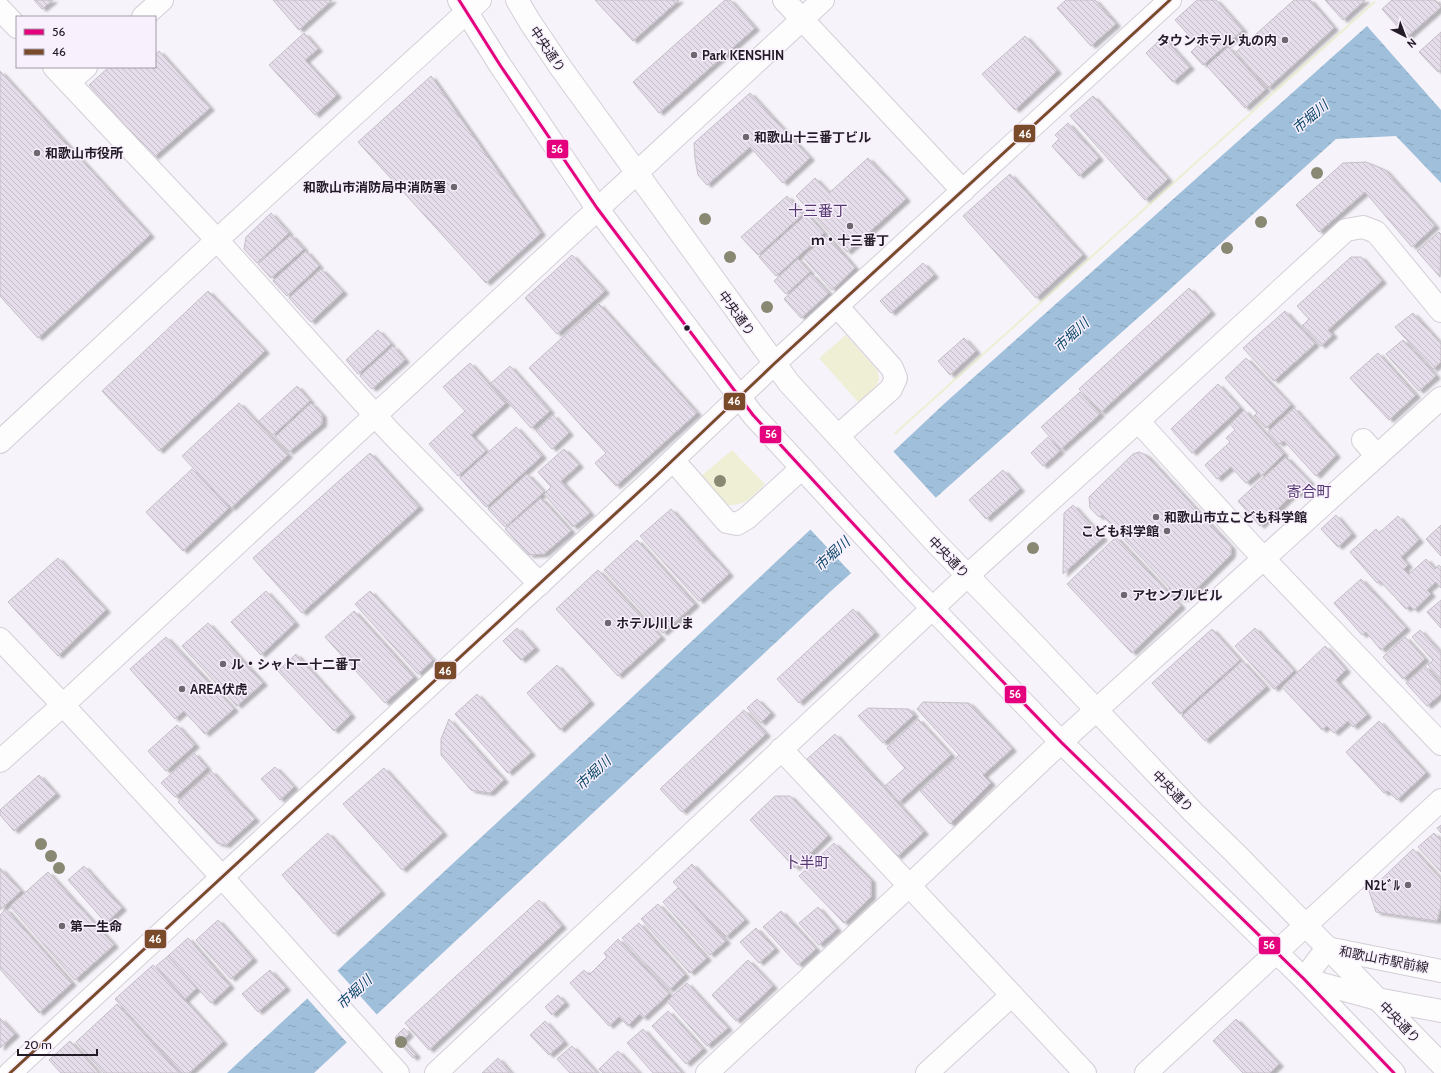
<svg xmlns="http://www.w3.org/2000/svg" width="1441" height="1073" font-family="Cabin,'Noto Sans JP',sans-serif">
  <defs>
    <pattern id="water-ripples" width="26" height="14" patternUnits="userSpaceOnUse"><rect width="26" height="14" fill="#9fbfda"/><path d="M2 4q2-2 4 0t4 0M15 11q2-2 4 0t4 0" fill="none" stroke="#89a4bb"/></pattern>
    <pattern id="building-back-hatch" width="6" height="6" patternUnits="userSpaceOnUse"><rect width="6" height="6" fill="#e5ddea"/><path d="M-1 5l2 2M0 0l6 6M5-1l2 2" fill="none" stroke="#c4bdc9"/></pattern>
    <filter id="shadow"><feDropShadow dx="4.5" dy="2.5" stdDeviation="1" flood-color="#0004"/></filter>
  </defs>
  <rect width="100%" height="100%" fill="#f7f3fa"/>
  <g fill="#eeefd5">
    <path d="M1374 1 1376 2 896 434 894 433Z"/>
    <path d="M846 335 878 371 879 380 875 388 858 402 819 358Z"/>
    <path d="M732 450 765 484C751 497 746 506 726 505L700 477Z"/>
  </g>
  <path fill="url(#water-ripples)" d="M1367 26 1441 110V183L1396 136 1336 139 1167 292 831 591 314 1073H227L626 703 945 403Z"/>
  <g fill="#f7f3fa">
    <path d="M892 450 937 499 852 574 809 528Z"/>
    <path d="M336 969 378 1016 348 1044 306 997Z"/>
  </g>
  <g fill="url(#building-back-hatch)" stroke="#c4bfc8" filter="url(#shadow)">
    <path d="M34 0H53L42 9Z"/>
    <path d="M273 0H332L299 30Z"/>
    <path d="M595 0H679L633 41Z"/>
    <path d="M725 0H730L755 28 659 113 633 82Z"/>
    <path d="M1066 0H1095L1116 24 1091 46 1057 8Z"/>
    <path d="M1197 0H1216L1243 30 1203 65 1191 52 1198 45 1175 20Z"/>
    <path d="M1294 0H1310L1334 28 1268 88 1236 52Z"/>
    <path d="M1325 0H1365L1343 20Z"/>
    <path d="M1392 0H1435L1441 7 1407 37 1382 9Z"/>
    <path d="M1441 32V70L1438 72 1419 52Z"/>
    <path d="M304 33 318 49 305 60 337 95 315 115 269 65Z"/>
    <path d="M1025 36 1057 71 1015 110 982 74Z"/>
    <path d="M1163 37 1190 67 1173 82 1146 53Z"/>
    <path d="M1228 47 1266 89 1245 108 1207 66Z"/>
    <path d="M159 51 210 108 154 157 89 85 109 67H155V55Z"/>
    <path d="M0 71 150 235 38 338 0 296Z"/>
    <path d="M431 76 541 233 486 283 358 142Z"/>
    <path d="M750 93 810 158 783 183 750 147 707 185 698 175 695 159 694 143Z"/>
    <path d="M1093 96 1168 179 1145 200 1070 116Z"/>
    <path d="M1068 123 1099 158 1079 176 1052 146 1059 139 1055 135Z"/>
    <path d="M868 158 906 199 847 252 796 196 815 178 829 193Z"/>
    <path d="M1366 162 1385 170 1435 226 1412 247 1365 192 1319 232 1296 205 1343 163Z"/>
    <path d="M1010 174 1083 255 1036 298 963 216Z"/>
    <path d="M787 196 803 214 758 255 741 237Z"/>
    <path d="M271 213 289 233 257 263 244 249 246 237Z"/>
    <path d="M807 214 824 233 776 276 759 257Z"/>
    <path d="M1439 232 1441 234 1440 277 1417 251Z"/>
    <path d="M291 235 304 249 271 278 258 264Z"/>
    <path d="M827 236 855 268 832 290 803 257Z"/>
    <path d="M306 251 319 266 287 296 273 281Z"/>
    <path d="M572 255 605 291 557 334 525 298Z"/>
    <path d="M1351 257H1361L1382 281 1328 330 1333 335 1321 346 1302 326 1309 319 1297 306Z"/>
    <path d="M798 259 810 272 786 294 774 281Z"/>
    <path d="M923 263 934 275 891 313 880 301Z"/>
    <path d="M321 269 343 292 311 322 289 298Z"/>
    <path d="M811 274 829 293 801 318 784 299Z"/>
    <path d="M1189 288 1211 312 1101 412 1079 389Z"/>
    <path d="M208 291 265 351 159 451 102 391Z"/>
    <path d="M599 304 697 413 616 486 595 463 606 453 529 368Z"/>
    <path d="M1285 311 1315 344 1274 381 1243 348Z"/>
    <path d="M1413 313 1441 344V362L1433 369 1395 327Z"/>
    <path d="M378 330 391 344 358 374 346 360Z"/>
    <path d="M964 338 976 351 950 375 938 361Z"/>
    <path d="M1403 340 1436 376 1419 391 1386 354Z"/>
    <path d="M393 346 405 360 372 389 360 376Z"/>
    <path d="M1378 353 1416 395 1389 420 1350 378Z"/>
    <path d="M1246 358 1291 405 1266 428 1254 416 1257 413 1225 378Z"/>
    <path d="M470 363 506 403 471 435 486 451 458 476 429 444 465 411 443 387Z"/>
    <path d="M510 366 550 411 531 428 491 383Z"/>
    <path d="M1218 384 1240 408 1192 453 1171 429Z"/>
    <path d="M297 386 310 401 273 435 259 421Z"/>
    <path d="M1080 392 1100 414 1061 449 1041 427Z"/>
    <path d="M239 403 288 455 231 508 182 456Z"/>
    <path d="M311 403 322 415V424L289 452 275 437Z"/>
    <path d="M1294 408 1336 455 1316 476 1284 441 1279 444 1268 432Z"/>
    <path d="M1244 410 1284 454 1261 476 1259 472 1246 483 1231 467 1217 479 1205 465 1230 442 1226 438 1235 430 1230 424Z"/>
    <path d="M553 415 569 433 552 449 536 431Z"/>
    <path d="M516 427 542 456 486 507 460 478Z"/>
    <path d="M1048 437 1060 451 1043 466 1031 453Z"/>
    <path d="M564 449 579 465 561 481 590 513 573 527 544 494 551 487 538 472Z"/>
    <path d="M1139 452 1146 455 1231 547V554L1229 557 1187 598 1181 599 1175 596 1171 592 1169 587 1102 515 1099 517 1090 508 1089 497 1133 454Z"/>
    <path d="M370 453 419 507 302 613 253 558Z"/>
    <path d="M1286 457 1310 482 1296 495 1294 493 1260 526 1238 501Z"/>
    <path d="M192 469 229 508 183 551 146 512Z"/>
    <path d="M1003 470 1020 489 986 519 969 500Z"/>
    <path d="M527 474 544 492 505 527 488 509Z"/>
    <path d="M541 498 571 531 544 554 529 555 505 529Z"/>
    <path d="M1073 505 1103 538 1063 574 1064 513Z"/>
    <path d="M671 509 729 574 699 601 640 536Z"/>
    <path d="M1336 515 1352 534 1338 547 1321 529Z"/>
    <path d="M1398 516 1419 540 1401 557 1408 565 1404 569 1409 574 1426 559 1435 569 1439 565 1441 567V588L1436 582 1427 590 1431 594 1414 610 1410 606 1406 609 1380 581 1377 583 1350 552 1376 529 1379 533Z"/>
    <path d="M1441 525V556L1426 539Z"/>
    <path d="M1116 537 1181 606 1132 653 1067 584Z"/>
    <path d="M637 540 695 604 663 633 604 570Z"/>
    <path d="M58 558 106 610 58 656 8 602Z"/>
    <path d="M598 570 661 637 618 676 556 609Z"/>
    <path d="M1361 579 1406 628 1381 650 1366 632 1362 635 1334 603Z"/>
    <path d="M266 591 295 623 261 655 231 622Z"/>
    <path d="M370 591 433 660 418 674 355 604Z"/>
    <path d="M1441 600V628L1427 612Z"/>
    <path d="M853 609 875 633 799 703 777 679Z"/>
    <path d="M354 611 414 677 385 703 325 637Z"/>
    <path d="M208 623 263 683 237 706 182 646Z"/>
    <path d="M517 628 535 648 521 660 503 641Z"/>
    <path d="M1255 628 1294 671 1274 689 1235 646Z"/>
    <path d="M1212 629 1240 660 1180 714 1152 683Z"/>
    <path d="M1420 630 1441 653V679L1428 665 1433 660 1412 637Z"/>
    <path d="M166 637 234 709 205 734 184 711 175 719 130 669Z"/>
    <path d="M1405 637 1425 659 1403 679 1383 657Z"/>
    <path d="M1325 646 1346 670 1336 680 1367 715 1353 727 1348 721 1334 733 1327 726 1322 730 1282 687Z"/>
    <path d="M296 654 351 715 334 731 278 671Z"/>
    <path d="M1242 661 1266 687 1205 741 1182 716Z"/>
    <path d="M557 665 590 702 560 730 527 693Z"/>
    <path d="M1425 666 1441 684V694L1427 706 1406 683Z"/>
    <path d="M477 694 531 753 508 773 455 714Z"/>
    <path d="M757 699 771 713 761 723 747 708Z"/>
    <path d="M923 702 969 703 1012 749 983 775 991 783 950 824 920 791 959 755 917 709Z"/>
    <path d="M868 708 909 709 914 715 883 743 858 716Z"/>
    <path d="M744 710 766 734 682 812 660 789Z"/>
    <path d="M449 719 504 780 490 793 471 790 441 755V739Z"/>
    <path d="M918 719 951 755 899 802 885 786 905 768 887 748Z"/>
    <path d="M1379 721 1426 773 1397 800 1388 791 1384 793 1346 752Z"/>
    <path d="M177 725 195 745 166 771 148 751Z"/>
    <path d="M835 734 924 832 897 857 807 759Z"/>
    <path d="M194 753 207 768 175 797 161 783Z"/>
    <path d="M275 767 294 787 280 800 261 779Z"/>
    <path d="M384 768 443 833 402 870 343 804Z"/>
    <path d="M211 771 255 819 226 845 217 843 178 802Z"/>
    <path d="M39 775 56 794 14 831 0 815V810Z"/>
    <path d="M775 796H790L828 836 795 868 750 820Z"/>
    <path d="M1441 825V833L1437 828Z"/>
    <path d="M328 833 381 892 334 934 282 875Z"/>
    <path d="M1434 833 1441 841V872L1418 847Z"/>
    <path d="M834 843 871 880V897L844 923 799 876Z"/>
    <path d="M1413 849 1441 879V905L1437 921 1376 912 1369 891Z"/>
    <path d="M692 864 745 920 726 937 673 882Z"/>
    <path d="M84 866 122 908 106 923 68 880Z"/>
    <path d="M0 868 21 891 0 910Z"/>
    <path d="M48 872 114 945 75 980 10 906Z"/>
    <path d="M678 888 726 941 710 955 663 902Z"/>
    <path d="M539 900 562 926 429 1050 405 1023Z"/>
    <path d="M658 904 707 958 690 973 641 919Z"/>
    <path d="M818 907 837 929 819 945 799 923Z"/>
    <path d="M6 909 72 983 39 1013 0 969V915Z"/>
    <path d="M781 911 816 949 798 965 763 927Z"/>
    <path d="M218 920 253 959 231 979 196 940Z"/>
    <path d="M639 923 685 975 669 990 622 938Z"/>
    <path d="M756 928 775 949 759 963 740 942Z"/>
    <path d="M188 938 230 986 211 1003 168 956Z"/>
    <path d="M618 939 669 994 643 1018 640 1014 628 1026 619 1017 609 1026 570 983 584 970 589 975 607 957 604 953Z"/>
    <path d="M168 956 197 988 185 999 156 966Z"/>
    <path d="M748 960 773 986 736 1021 712 995Z"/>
    <path d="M153 965 223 1042 189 1073H182L115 999Z"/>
    <path d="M270 970 286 988 258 1012 242 994Z"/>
    <path d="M687 983 728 1028 707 1046 667 1001Z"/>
    <path d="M558 995 565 1003 552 1015 545 1007Z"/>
    <path d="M117 1004 179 1073H104L76 1042Z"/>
    <path d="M668 1011 703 1049 686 1064 652 1026Z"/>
    <path d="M0 1018 15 1034 0 1048Z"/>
    <path d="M1236 1019 1279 1064 1270 1073H1243L1213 1041Z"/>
    <path d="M545 1021 564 1042 549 1055 530 1035Z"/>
    <path d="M404 1028 409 1034 403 1040 398 1034Z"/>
    <path d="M643 1029 682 1073H653L627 1043Z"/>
    <path d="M397 1035 416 1055 413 1058 395 1038Z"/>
    <path d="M70 1041 99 1073H61L49 1060Z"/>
    <path d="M572 1046 597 1073H570L557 1059Z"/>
    <path d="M618 1051 639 1073H603L599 1069Z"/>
    <path d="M498 1058 511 1073H482Z"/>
  </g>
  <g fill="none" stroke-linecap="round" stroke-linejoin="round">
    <defs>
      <g id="minor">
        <path d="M784 0 963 191"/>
        <path d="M0 9 17 27"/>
        <path d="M143 17 162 0"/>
        <path d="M54 67 217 240 392 434 540 584"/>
        <path d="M69 82 86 67"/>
        <path d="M837 306 892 368 896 378 891 389 838 436"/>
        <path d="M1138 421 1263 558 1441 744"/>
        <path d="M1363 440 1377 456"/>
        <path d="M0 442 217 240 480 0"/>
        <path d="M673 460 727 522 737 524 747 518 802 468"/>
        <path d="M0 639 63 705 222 877 398 1073"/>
        <path d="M781 749 1085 1073"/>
        <path d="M0 761 63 705 823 0"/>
        <path d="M1441 971 1327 948 1304 979 1377 999 1441 1011"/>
        <path d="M10 1073 655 477 775 363 1170 0"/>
        <path d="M436 1073 967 576 1138 421 1346 230 1363 227 1376 232 1441 311"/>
        <path d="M707 1073 910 885 1061 742 1441 398"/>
        <path d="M927 1073 1012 995"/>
        <path d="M1146 1073 1441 800"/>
      </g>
      <g id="highway">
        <path d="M459 0 500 65 597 208 753 415 905 580 1061 742 1304 979 1394 1073"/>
        <path d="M517 0 530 22 561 68 789 383 934 541 1030 640 1194 813 1236 854 1441 1064"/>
      </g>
    </defs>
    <use href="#minor" stroke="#d4ced7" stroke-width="24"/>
    <use href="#highway" stroke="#d4ced7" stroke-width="24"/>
    <use href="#minor" stroke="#fefdfe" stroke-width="22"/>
    <use href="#highway" stroke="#fefdfe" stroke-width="22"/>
    <defs>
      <path id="bus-1" d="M459 0 500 65 597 208 753 415 905 580 1061 742 1304 979 1394 1073"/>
      <path id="bus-2" d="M10 1073 655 477 775 363 1170 0"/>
    </defs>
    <use href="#bus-1" stroke="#f8f0fd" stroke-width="6"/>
    <use href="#bus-2" stroke="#f8f0fd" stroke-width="6"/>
    <use href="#bus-1" stroke="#e5007d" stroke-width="3"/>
    <use href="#bus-2" stroke="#7a4b2a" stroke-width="3"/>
  </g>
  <g fill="#888873">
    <circle cx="1317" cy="173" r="6"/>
    <circle cx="705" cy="219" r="6"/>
    <circle cx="1261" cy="222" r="6"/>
    <circle cx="1227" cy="248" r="6"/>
    <circle cx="730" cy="257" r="6"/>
    <circle cx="767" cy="307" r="6"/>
    <circle cx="720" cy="481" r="6"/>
    <circle cx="1033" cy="548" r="6"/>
    <circle cx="41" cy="844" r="6"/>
    <circle cx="51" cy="856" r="6"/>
    <circle cx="59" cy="868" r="6"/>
    <circle cx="401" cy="1042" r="6"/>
  </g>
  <g fill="#6d6770" stroke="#f8f0fd" stroke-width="1.5">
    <circle cx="1285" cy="40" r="4"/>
    <circle cx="694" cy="55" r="4"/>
    <circle cx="746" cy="137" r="4"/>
    <circle cx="37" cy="153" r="4"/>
    <circle cx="454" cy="187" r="4"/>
    <circle cx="850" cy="226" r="4"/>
    <circle cx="1156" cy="517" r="4"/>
    <circle cx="1167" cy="531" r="4"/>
    <circle cx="1124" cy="595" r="4"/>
    <circle cx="608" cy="623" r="4"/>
    <circle cx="223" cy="664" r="4"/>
    <circle cx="182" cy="689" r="4"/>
    <circle cx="1408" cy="885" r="4"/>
    <circle cx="62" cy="926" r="4"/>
  </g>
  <circle fill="#231b26" stroke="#f8f0fd" stroke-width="1.5" cx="687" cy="328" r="3.5"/>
  <g text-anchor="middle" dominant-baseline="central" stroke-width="3" stroke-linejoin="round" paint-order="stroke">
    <g font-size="13" font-weight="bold" fill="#231b26" stroke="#f8f0fd" text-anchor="start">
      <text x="1277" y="40" text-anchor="end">タウンホテル 丸の内</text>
      <text x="702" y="55">Park KENSHIN</text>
      <text x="754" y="137">和歌山十三番丁ビル</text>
      <text x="45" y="153">和歌山市役所</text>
      <text x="446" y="187" text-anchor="end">和歌山市消防局中消防署</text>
      <text x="850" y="240" text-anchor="middle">ｍ・十三番丁</text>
      <text x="1164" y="517">和歌山市立こども科学館</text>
      <text x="1159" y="531" text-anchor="end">こども科学館</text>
      <text x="1132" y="595">アセンブルビル</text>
      <text x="616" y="623">ホテル川しま</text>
      <text x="231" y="664">ル・シャトー十二番丁</text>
      <text x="190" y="689">AREA伏虎</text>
      <text x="1400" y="885" text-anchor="end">N2ﾋﾞﾙ</text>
      <text x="70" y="926">第一生命</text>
    </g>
    <g font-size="13" fill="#231b26" stroke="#f8f0fd">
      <text transform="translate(548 49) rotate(56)">中央通り</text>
      <text transform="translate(737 313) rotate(54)">中央通り</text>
      <text transform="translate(949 557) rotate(46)">中央通り</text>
      <text transform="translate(1173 791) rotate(46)">中央通り</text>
      <text transform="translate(1384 959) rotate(11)">和歌山市駅前線</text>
      <text transform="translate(1400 1022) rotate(46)">中央通り</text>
    </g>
    <g font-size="14" font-style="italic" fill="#0a4669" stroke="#f8f0fd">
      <text transform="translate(1310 117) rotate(-40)">市堀川</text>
      <text transform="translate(1071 335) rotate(-43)">市堀川</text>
      <text transform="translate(832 554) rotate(-43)">市堀川</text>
      <text transform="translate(593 773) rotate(-43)">市堀川</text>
      <text transform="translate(354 992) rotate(-43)">市堀川</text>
    </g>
    <g font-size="15" fill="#563872" stroke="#f8f0fd">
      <text x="818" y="211">十三番丁</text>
      <text x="1309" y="492">寄合町</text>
      <text x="807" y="863">卜半町</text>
    </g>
  </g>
  <g stroke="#f8f0fd" stroke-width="1.5">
    <rect x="1013" y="124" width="23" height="19" rx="4" fill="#7a4b2a"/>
    <rect x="546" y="139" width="23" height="20" rx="4" fill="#e5007d"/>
    <rect x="723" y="392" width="23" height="19" rx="4" fill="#7a4b2a"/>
    <rect x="759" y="425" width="23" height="19" rx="4" fill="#e5007d"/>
    <rect x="434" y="661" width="23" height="19" rx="4" fill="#7a4b2a"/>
    <rect x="1004" y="685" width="23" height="19" rx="4" fill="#e5007d"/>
    <rect x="144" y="929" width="23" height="20" rx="4" fill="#7a4b2a"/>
    <rect x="1258" y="936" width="23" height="19" rx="4" fill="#e5007d"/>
  </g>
  <g font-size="11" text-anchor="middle" font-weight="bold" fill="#fff">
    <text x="1025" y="138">46</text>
    <text x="557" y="153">56</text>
    <text x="734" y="405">46</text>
    <text x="771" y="438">56</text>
    <text x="445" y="675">46</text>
    <text x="1015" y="698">56</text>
    <text x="155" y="943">46</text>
    <text x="1269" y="949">56</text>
  </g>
  <rect x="16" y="16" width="140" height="52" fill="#f8f0fd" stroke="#a39ba7"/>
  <rect x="24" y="29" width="20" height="6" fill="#e5007d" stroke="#a39ba7"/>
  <text x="52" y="36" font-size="12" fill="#231b26">56</text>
  <rect x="24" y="49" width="20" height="6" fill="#7a4b2a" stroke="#a39ba7"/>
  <text x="52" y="56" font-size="12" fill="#231b26">46</text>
  <g transform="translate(1405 36) rotate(138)" stroke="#f8f0fd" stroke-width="3" paint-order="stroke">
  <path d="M0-3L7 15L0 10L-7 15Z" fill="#231b26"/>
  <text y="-6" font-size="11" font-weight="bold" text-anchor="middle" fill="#231b26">N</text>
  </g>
  <path d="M18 1049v6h79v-6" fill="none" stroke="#231b26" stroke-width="2"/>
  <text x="24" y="1049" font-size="12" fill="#231b26" stroke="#f8f0fd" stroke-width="3" paint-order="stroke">20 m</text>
</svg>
